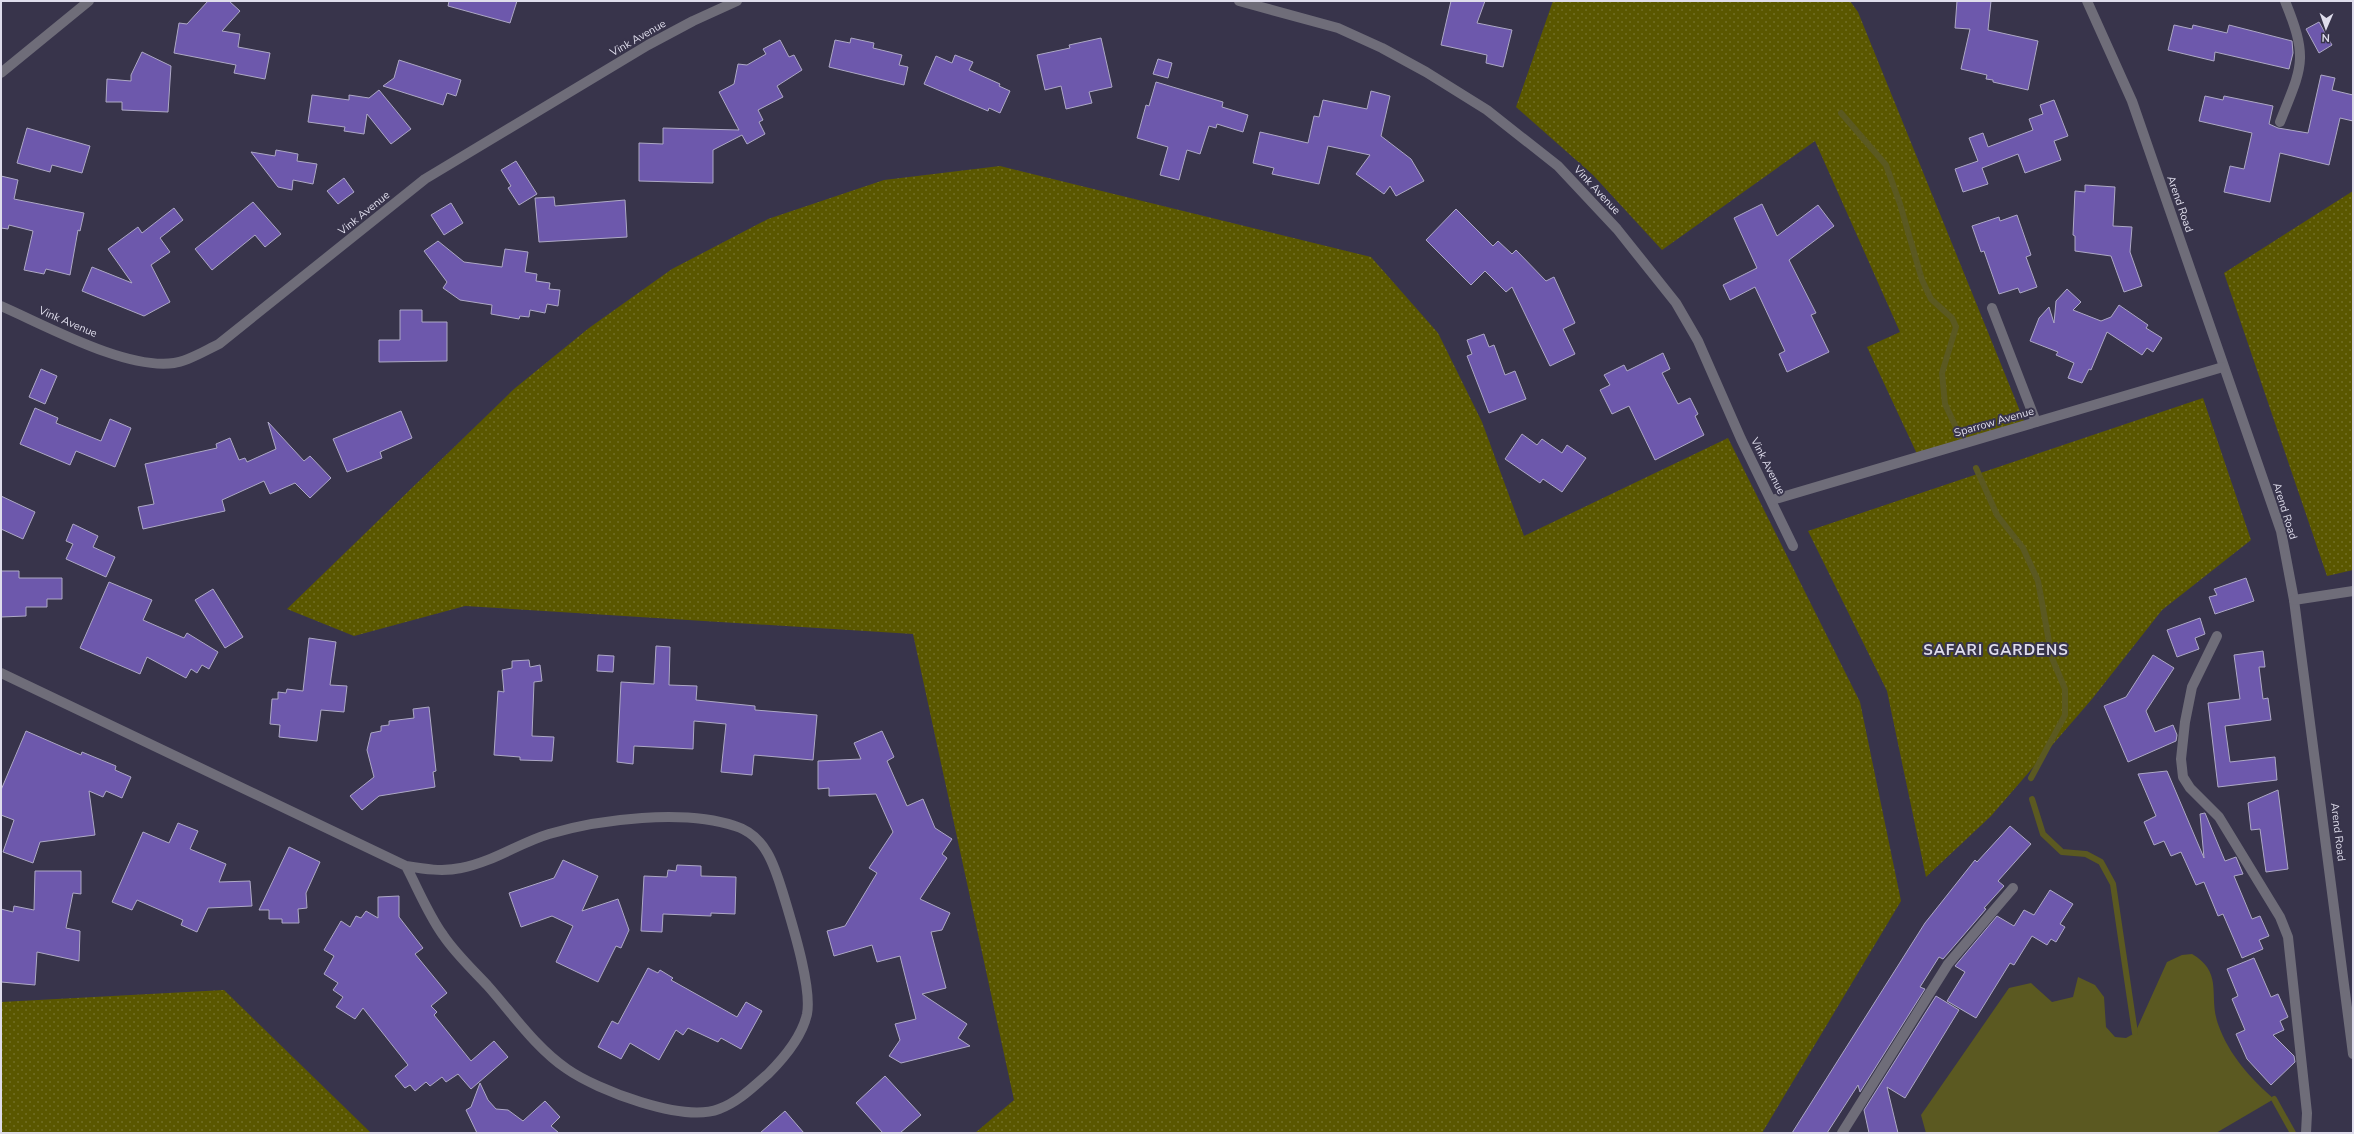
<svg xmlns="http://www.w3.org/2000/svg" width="2354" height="1134" font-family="'Nunito Sans',sans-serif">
  <defs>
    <pattern id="grass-dots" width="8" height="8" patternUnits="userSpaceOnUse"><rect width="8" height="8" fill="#5a5700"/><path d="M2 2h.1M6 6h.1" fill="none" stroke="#716f25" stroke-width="1.8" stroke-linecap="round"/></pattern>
  </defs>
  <rect width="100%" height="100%" fill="#38344b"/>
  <g fill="url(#grass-dots)">
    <path d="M1553 1H1850L1858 12 2024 421 1917 454 1867 347 1900 332 1815 141 1662 250 1593 175 1516 107Z"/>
    <path d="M1000 166 1371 257 1438 333 1482 422 1524 536 1728 438 1860 702 1901 901 1762 1133H975L1014 1100 913 634 465 606 354 636 287 609 514 389 589 328 672 269 768 219 884 180Z"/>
    <path d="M2353 191V570L2327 576 2224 273Z"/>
    <path d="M2203 398 2251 540 2162 610 2092 699 1991 816 1926 877 1887 691 1808 531Z"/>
    <path d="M224 990 371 1133H1V1002Z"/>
  </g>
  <path fill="#5b5921" d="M2192 954C2224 973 2208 995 2218 1024 2229 1055 2250 1078 2274 1099L2216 1133H1926L1921 1115 2009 988 2031 983 2052 1002 2073 997 2078 977 2095 985 2104 997 2106 1027 2115 1037 2126 1038 2135 1033 2167 962 2182 955Z"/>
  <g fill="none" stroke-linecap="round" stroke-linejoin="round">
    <g stroke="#5b5921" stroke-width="6">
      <path d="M1841 113 1886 165 1900 204 1922 280 1931 299 1952 318 1956 327 1942 373 1945 404 1961 438"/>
      <path d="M1976 468 1997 515 2023 548 2038 581 2052 658 2065 689V715L2031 778"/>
      <path d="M2032 799 2043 834 2062 852 2086 854 2101 862 2113 884 2135 1033"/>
      <path d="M2274 1099 2293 1133"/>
    </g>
  </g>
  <g fill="#6d58ac" stroke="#ada8c5">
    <path d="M208 1H229L240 11 222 31 240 34 238 47 270 53 265 79 234 73 236 65 174 53 179 23 187 24Z"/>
    <path d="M449 1H517L510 23 448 6Z"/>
    <path d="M1451 1H1485L1477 23 1512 30 1503 67 1486 63 1487 55 1441 45Z"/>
    <path d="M1957 1H1991L1988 30 2038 41 2028 90 1993 82V80L1986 79 1987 75 1961 69 1970 29 1955 28Z"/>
    <path d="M2319 22 2332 45 2319 53 2306 29Z"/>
    <path d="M2174 25 2192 29 2193 25 2227 33 2229 25 2292 41 2293 53 2289 69 2215 52 2214 61 2168 50Z"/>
    <path d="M851 38 874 43 873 48 902 55 899 65 908 67 904 85 829 67 835 40 850 43Z"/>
    <path d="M1101 38 1112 87 1089 92 1092 103 1066 109 1061 86 1045 90 1037 55 1070 48 1069 45Z"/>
    <path d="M780 40 789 57 794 55 802 70 777 86 783 97 758 110 763 120 759 122 765 134 747 144 742 135 713 150V183L639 181V143L663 144V128L739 130 719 92 734 84 738 64 747 65 766 54 763 49Z"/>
    <path d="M142 52 171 66 168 112 122 110V102H106L107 79 131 81V75Z"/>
    <path d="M955 55 973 62 969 70 1000 84 999 86 1010 91 1000 113 989 108 988 111 924 84 936 56 952 63Z"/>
    <path d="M1158 59 1172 63 1168 78 1153 74Z"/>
    <path d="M399 60 461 80 456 96 447 93 443 105 383 86 394 78Z"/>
    <path d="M2321 75 2335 78 2332 90 2353 95V121L2340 118 2329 165 2280 153 2270 202 2224 192 2230 166 2244 169 2252 133 2199 121 2205 96 2223 100 2224 96 2273 106 2269 124 2278 128 2308 133Z"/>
    <path d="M1156 82 1223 102 1222 107 1248 115 1243 132 1217 124 1216 128 1209 126 1200 154 1187 150 1179 180 1160 175 1168 147 1137 138 1146 105 1149 106Z"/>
    <path d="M379 90 411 129 391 144 367 114 364 134 344 131 345 127 308 122 312 95 349 100V95L369 98Z"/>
    <path d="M1371 91 1390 96 1381 136 1411 159 1424 181 1396 196 1390 186 1384 194 1356 174 1370 155 1328 146 1319 184 1272 174 1274 168 1253 163 1260 132 1308 143 1314 116 1319 117 1323 100 1367 109Z"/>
    <path d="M2054 100 2068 136 2054 141 2061 160 2025 173 2018 154 1982 168 1988 184 1963 192 1955 169 1978 161 1969 138 1983 133 1988 147 2033 130 2029 119 2043 114 2040 105Z"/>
    <path d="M27 128 90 146 82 173 52 165 50 172 17 163Z"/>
    <path d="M276 150 298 154 297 161 317 164 313 184 293 180 292 190 278 187 251 152 275 156Z"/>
    <path d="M516 161 537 194 519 205 508 188 511 186 501 170Z"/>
    <path d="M1 176 18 180 14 199 84 213 80 231 78 230 70 275 46 269 44 274 24 270 33 231 9 225 8 229 1 228Z"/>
    <path d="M344 178 354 192 338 204 327 191Z"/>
    <path d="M2085 185 2115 187 2113 226 2132 227 2130 252 2142 286 2124 292 2111 256 2075 251V236L2073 235 2075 191 2085 192Z"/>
    <path d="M554 197 555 206 625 200 627 237 539 242 535 198Z"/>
    <path d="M253 202 281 234 265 247 255 235 212 270 195 249Z"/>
    <path d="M451 203 463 223 444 235 431 215Z"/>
    <path d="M1762 204 1777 236 1818 205 1834 226 1789 260 1816 313 1811 315 1829 352 1787 372 1779 354 1785 351 1755 287 1730 300 1723 285 1757 268 1734 218Z"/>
    <path d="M174 208 183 220 160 238 170 252 151 265 170 302 144 316 82 291 92 267 132 283 108 249 138 227 142 233Z"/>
    <path d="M1456 209 1493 246 1498 241 1512 254 1516 250 1546 281 1554 277 1575 323 1563 329 1575 354 1550 366 1512 287 1506 292 1485 271 1471 285 1426 240Z"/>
    <path d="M2017 215 2031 255 2026 257 2037 287 2020 293 2018 288 1999 294 1984 251 1981 252 1972 226 1999 217 2000 221Z"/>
    <path d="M438 241 464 262 502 267 505 249 528 252 525 272 537 274 536 281 550 283 549 289 560 290 558 306 547 304 545 313 530 310 529 317 520 316 519 319 491 314 492 305 460 300 443 288 447 282 424 251Z"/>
    <path d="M2067 289 2081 302 2073 310 2101 321 2111 317 2119 305 2148 325 2146 328 2162 338 2153 352 2147 348 2142 355 2107 332 2091 370 2089 369 2082 383 2068 378 2074 363 2056 355 2058 352 2030 341 2039 318 2049 307 2054 323 2056 301Z"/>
    <path d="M400 310H422V322H447V361L379 362V340H400Z"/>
    <path d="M1484 334 1489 347 1494 345 1505 375 1515 371 1526 399 1489 413 1467 356 1472 354 1467 340Z"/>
    <path d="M1663 353 1670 369 1662 373 1678 404 1690 398 1698 414 1695 416 1704 435 1655 460 1629 406 1612 414 1600 390 1610 385 1604 375 1624 365 1627 371Z"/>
    <path d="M41 369 57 376 45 404 29 397Z"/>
    <path d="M35 408 58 418 56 423 101 441 110 419 131 428 115 467 76 451 70 465 20 444Z"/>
    <path d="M401 411 412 438 380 452 382 458 347 472 333 439Z"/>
    <path d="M268 422 304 461 310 456 331 478 310 498 295 483 270 494 264 481 222 500 225 511 143 529 138 507 154 504 145 464 217 448 216 444 230 438 239 460 245 458 247 462 276 449Z"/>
    <path d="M1522 434 1537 445 1542 439 1562 453 1567 445 1586 458 1562 492 1543 479 1540 483 1505 459Z"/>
    <path d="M1 496 35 512 23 539 1 529Z"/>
    <path d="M73 524 98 536 93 547 115 557 106 577 66 559 73 544 66 541Z"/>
    <path d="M1 571H19V578H62V599H47V607H26V616L1 617Z"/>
    <path d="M2246 578 2254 601 2215 614 2209 597 2217 595 2214 589Z"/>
    <path d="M109 582 152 600 143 620 184 638 187 633 218 652 209 669 202 665 197 673 191 669 186 678 147 657 140 674 80 648Z"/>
    <path d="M213 589 243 637 225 648 195 600Z"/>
    <path d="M2200 618 2205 634 2195 638 2199 649 2177 657 2167 630Z"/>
    <path d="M309 638 336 642 330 685 347 686 344 712 321 710 317 741 279 737 280 725 270 724 272 699H278V692L286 693 287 689 303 691Z"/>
    <path d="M656 646 670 647 669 685 697 686 696 700 755 706V710L817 715 813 760 754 755 752 775 721 772 726 724 694 721 693 749 634 746 633 764 617 762 621 682 654 684Z"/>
    <path d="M2263 651 2265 667H2259L2263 699 2268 698 2271 720 2225 726 2230 762 2275 757 2277 780 2218 787 2208 703 2240 699 2234 655Z"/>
    <path d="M598 655 614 656 613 672 597 671Z"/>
    <path d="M2153 655 2174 668 2146 711 2155 732 2173 725 2177 735 2176 741 2128 762 2104 706 2126 697Z"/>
    <path d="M529 660 530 667 540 665 542 681 534 682 532 736 554 737 552 761 520 760V757L494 755 498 691 504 692 502 670 512 668V661Z"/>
    <path d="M429 707 436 771 433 772 435 787 379 796 362 810 350 796 374 777 367 750 371 733 381 731V726L389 725V721L414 718 413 709Z"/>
    <path d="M26 731 81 755 82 752 116 766 115 770 131 777 122 798 106 791 103 797 89 791 95 835 40 842 33 863 3 852 14 820 1 815V790Z"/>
    <path d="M882 731 894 757 887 761 907 806 923 799 935 828 952 839 942 854 947 858 920 899 950 913 942 930 931 932 946 988 922 994 967 1024 958 1038 970 1046 901 1063 889 1056 900 1040 895 1024 916 1019 900 956 877 962 872 945 834 956 827 931 845 926 877 873 869 868 893 832 876 794 829 796V788L818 789V761L861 759 854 743Z"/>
    <path d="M2167 771 2204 858 2200 814 2205 813 2225 861 2236 857 2243 874 2234 876 2252 919 2260 916 2269 936 2259 940 2263 949 2242 958 2223 914 2218 916 2204 882 2196 885 2181 852 2171 856 2164 841 2154 845 2144 822 2156 816 2138 774Z"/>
    <path d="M2278 790 2288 869 2266 872 2260 829 2251 830 2248 803Z"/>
    <path d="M178 823 198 831 190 849 226 864 219 882 250 881 252 906 208 908 197 932 181 925 183 920 137 900 132 910 112 902 143 832 169 843Z"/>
    <path d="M2010 826 2031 844 1998 881 2004 886 1984 908 1986 909 1943 959 1939 957 1920 987 1925 989 1860 1092 1858 1085 1827 1133H1792L1925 923 1975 860 1977 862Z"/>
    <path d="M289 847 320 862 306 893 307 908 298 909 299 923H282V919H269V910H259Z"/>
    <path d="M563 860 598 876 582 911 618 899 629 930 621 948 616 946 598 982 556 962 573 926 552 916 521 927 509 893 554 878Z"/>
    <path d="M677 865 701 866V876L736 877 735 914 711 913V916L663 914 662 932 641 931 644 876 667 877 668 870 676 871Z"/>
    <path d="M35 871H81V894L73 893 66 928 80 931 79 961 37 952 35 985 1 982V909L13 912 14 906 34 910Z"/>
    <path d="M2050 890 2073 904 2060 924 2065 927 2056 942 2051 939 2047 945 2032 936 2014 965 2010 963 1976 1018 1947 1001 1965 972 1955 966 1997 916 2014 926 2024 910 2034 915Z"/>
    <path d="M399 896V917L423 948 415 954 447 993 431 1006 437 1012 434 1015 471 1061 494 1041 508 1057 471 1089 458 1074 446 1082 442 1077 430 1086 426 1082 415 1091 410 1085 405 1088 395 1076 408 1065 363 1008 355 1019 336 1007 343 997 333 990 338 983 324 974 334 956 324 950 341 921 350 927 356 916 361 918 366 911 378 918V897Z"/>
    <path d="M2254 958 2271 997 2278 994 2288 1017 2280 1021 2284 1030 2273 1035 2294 1056 2295 1062 2271 1085 2247 1059 2236 1034 2245 1030 2232 999 2238 996 2227 969Z"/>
    <path d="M648 968 658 973 660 970 673 978 671 980 737 1017 746 1002 762 1011 741 1049 721 1038 718 1042 688 1028 683 1035 676 1030 659 1060 630 1043 621 1059 598 1047 612 1021 618 1024Z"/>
    <path d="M1936 996 1959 1010 1905 1098 1887 1087 1898 1133H1869L1864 1110Z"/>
    <path d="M885 1076 921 1115 900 1133H883L856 1103Z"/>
    <path d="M480 1083 488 1100 496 1109 508 1110 523 1121 545 1101 560 1117 551 1126 559 1133H477L466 1110 471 1107Z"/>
    <path d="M785 1111 804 1133H760Z"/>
  </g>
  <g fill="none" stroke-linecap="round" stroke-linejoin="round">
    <g stroke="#6f6d79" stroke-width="10">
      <path d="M1239 1 1338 28 1382 48 1426 72 1487 110 1558 166 1617 229 1676 303 1698 341 1741 439 1793 546"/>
      <path d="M2087 1 2132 101 2281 531 2294 600 2353 1054"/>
      <path d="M1 73 89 1"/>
      <path d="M2280 122C2302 66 2309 60 2285 1"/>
      <path d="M1 306C47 326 126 370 174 363 189 361 206 350 219 344L425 179 648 45 693 21 737 1"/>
      <path d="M1992 308 2036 422"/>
      <path d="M1772 500 2223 367"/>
      <path d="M2294 600 2353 591"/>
      <path d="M2217 636 2192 687 2185 722 2181 759 2183 777 2190 788 2219 817 2280 917 2288 937 2307 1113 2306 1133"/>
      <path d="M1 673 406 866C424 869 443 872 461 868 493 862 519 843 549 834 600 819 684 809 735 826 768 836 776 871 785 900 793 927 812 988 807 1014 802 1037 784 1058 768 1074 753 1087 738 1102 719 1109 683 1123 597 1090 567 1069 535 1047 512 1013 487 985 472 969 455 953 443 935 428 914 418 889 406 866"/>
      <path d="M1842 1133 1948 964 2013 888"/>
    </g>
  </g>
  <g text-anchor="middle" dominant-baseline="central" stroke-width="4" stroke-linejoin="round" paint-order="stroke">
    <g font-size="11" fill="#dfddec" stroke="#38344b">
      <text transform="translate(638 38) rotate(-30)">Vink Avenue</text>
      <text transform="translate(1597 190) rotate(47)">Vink Avenue</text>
      <text transform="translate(2180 204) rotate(71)">Arend Road</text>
      <text transform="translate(364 213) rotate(-39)">Vink Avenue</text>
      <text transform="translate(68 322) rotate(23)">Vink Avenue</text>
      <text transform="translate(1994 422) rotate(-16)">Sparrow Avenue</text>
      <text transform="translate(1768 466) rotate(63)">Vink Avenue</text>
      <text transform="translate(2285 511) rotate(73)">Arend Road</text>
      <text transform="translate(2338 832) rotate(83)">Arend Road</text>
    </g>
    <g font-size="15" font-weight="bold" letter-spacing="1" fill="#dfddec" stroke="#38344b">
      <text x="1996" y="650">SAFARI GARDENS</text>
    </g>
  </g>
  <rect width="2354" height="1134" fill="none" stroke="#dfddec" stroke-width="4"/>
  <g transform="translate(2326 28) rotate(182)" stroke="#38344b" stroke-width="3" paint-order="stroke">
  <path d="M0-3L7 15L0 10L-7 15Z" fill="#dfddec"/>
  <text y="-6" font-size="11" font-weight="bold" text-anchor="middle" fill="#dfddec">N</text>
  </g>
</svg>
